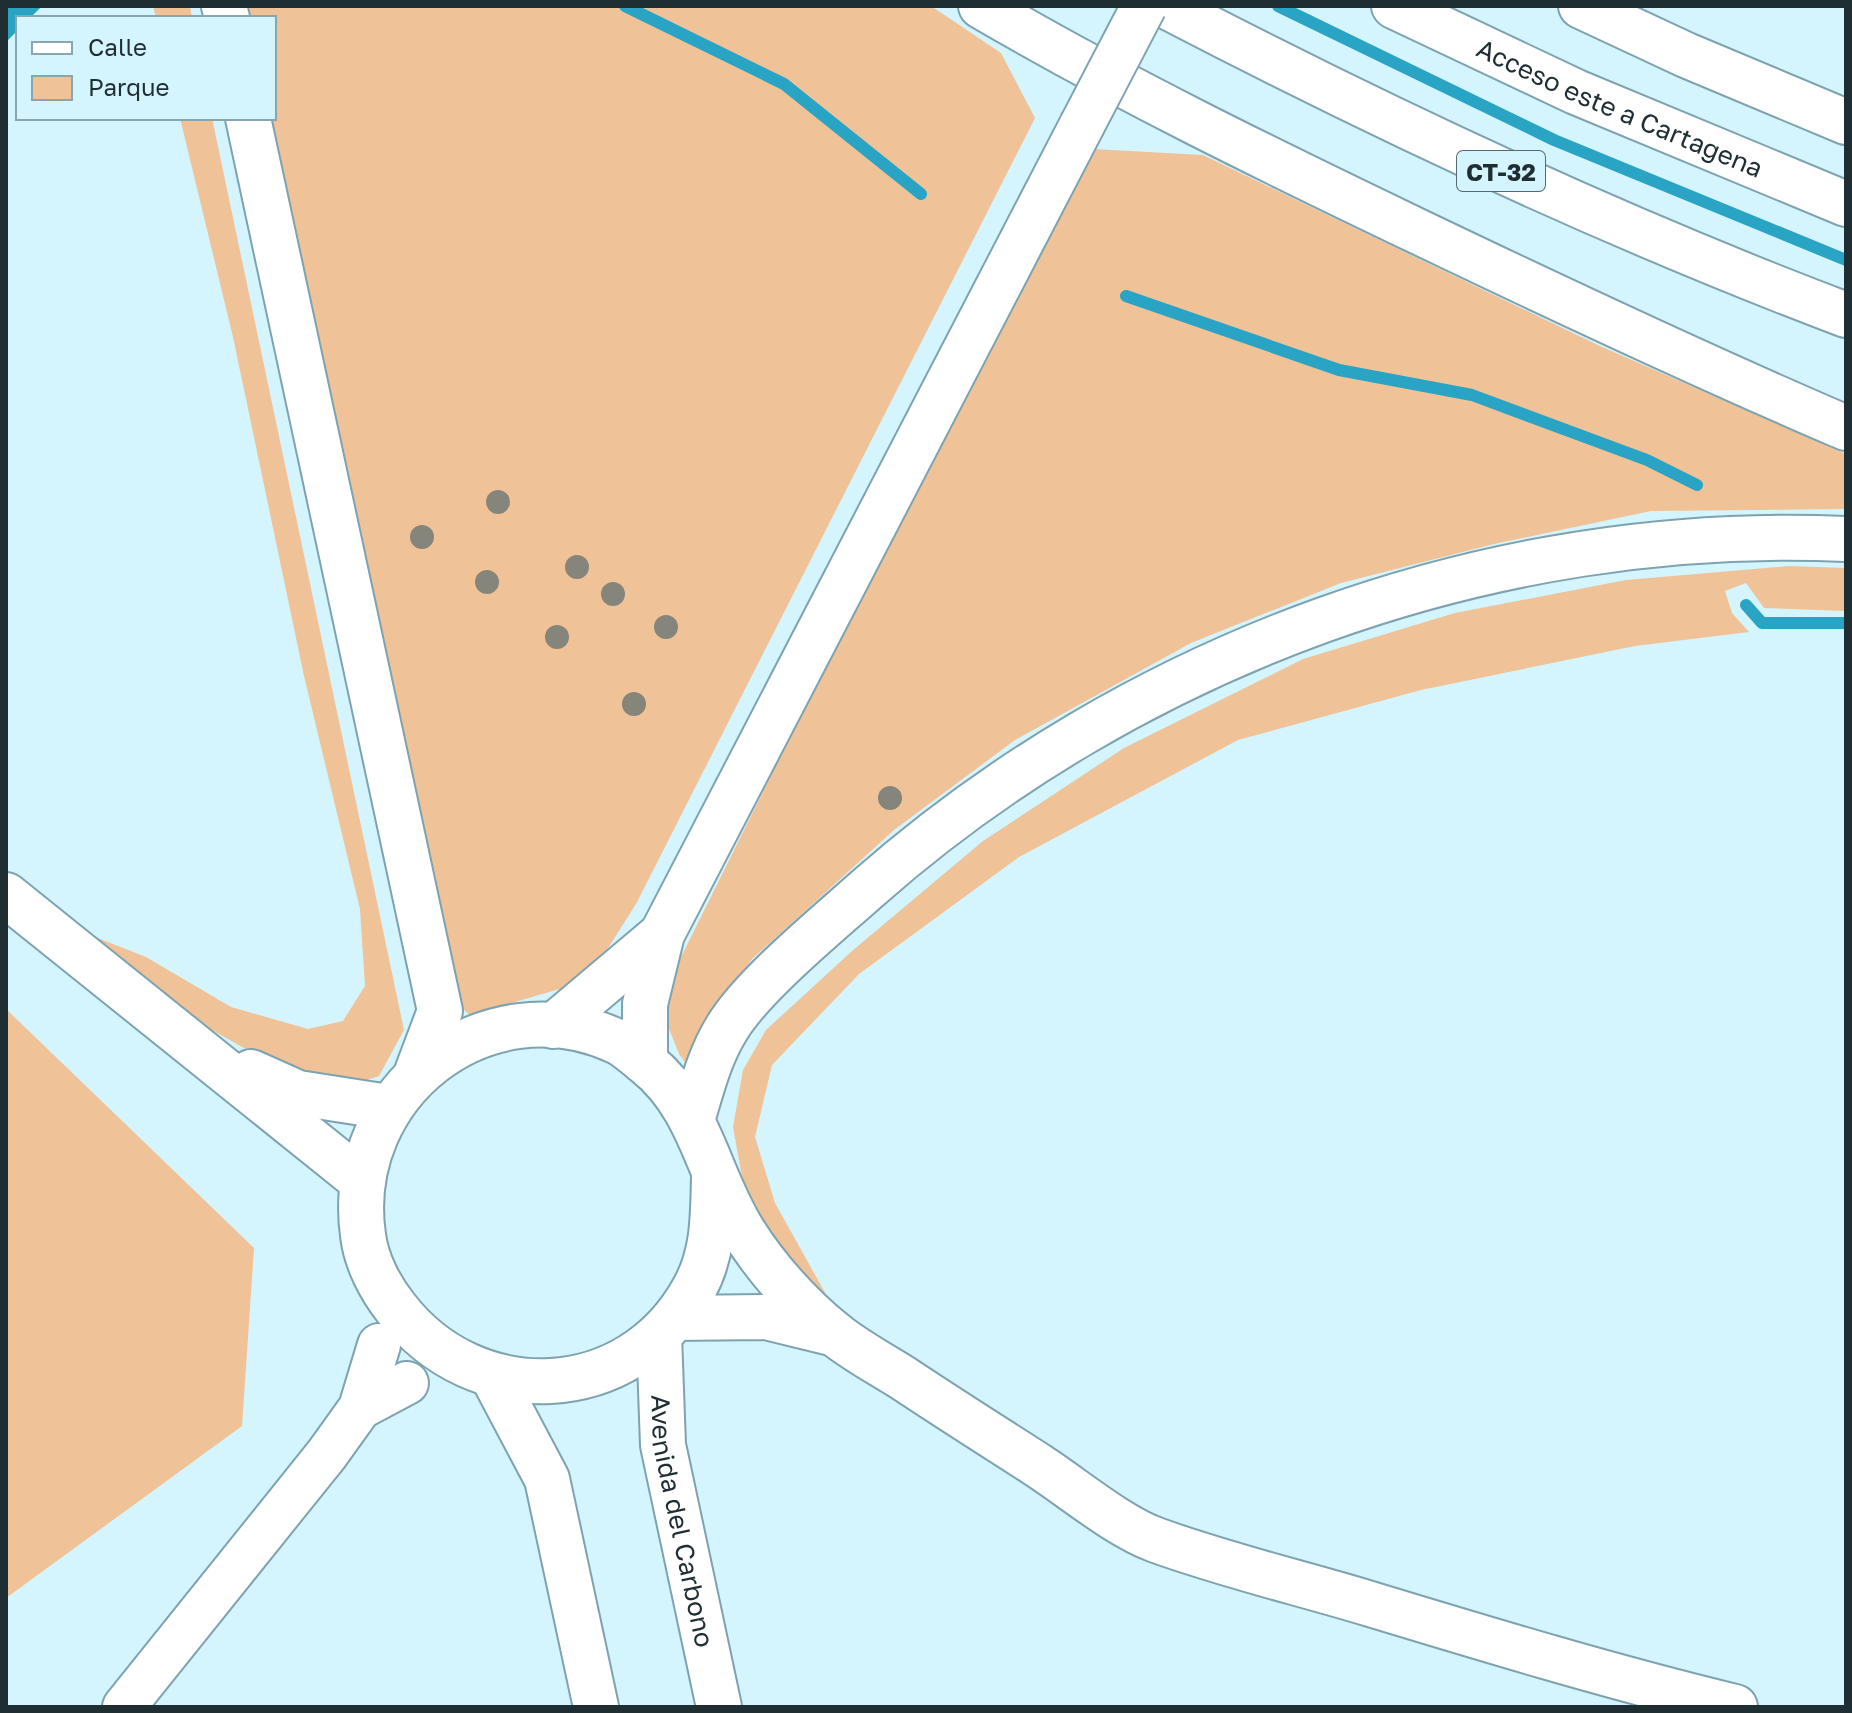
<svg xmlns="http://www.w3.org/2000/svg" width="1852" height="1713" font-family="'Golos Text',sans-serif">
  <rect width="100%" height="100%" fill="#d4f4fe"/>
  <g fill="#f0c297">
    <path d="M153 6H190L192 18H156Z"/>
    <path d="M247 6H931L1001 53 1035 118 636 904 603 956 563 988 470 1015 452 1000 270 118H274V18H250Z"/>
    <path d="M180 118H212L404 1030 379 1076 340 1089 285 1071 196 1021 95 937 146 957 231 1007 308 1029 343 1021 365 986 360 909 304 676 233 337Z"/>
    <path d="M1093 149 1203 155 1600 346 1846 454V509L1651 511 1494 544 1341 583 1191 643 1015 740 894 830 752 959 717 1006 692 1072 679 1054 662 1011 681 957 964 387Z"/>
    <path d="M1789 566 1846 568V611L1764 608 1746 583 1725 591 1732 613 1749 632 1635 646 1421 690 1238 740 1019 857 859 974 772 1065 755 1137 775 1203 828 1298 799 1284 769 1246 744 1188 733 1127 743 1070 766 1030 852 951 983 841 1124 748 1303 659 1455 613 1626 580Z"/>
    <path d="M6 1009 254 1248 242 1426 6 1598Z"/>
  </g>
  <path fill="#29a4c4" d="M6 6H42L30 18H18V30L6 42Z"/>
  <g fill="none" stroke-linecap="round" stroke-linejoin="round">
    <g stroke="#29a4c4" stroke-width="12">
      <path d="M625 6 784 84 921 194"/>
      <path d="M1278 6 1554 140 1846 260"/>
      <path d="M1126 296 1339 370 1472 395 1647 460 1697 485"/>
      <path d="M1746 605 1762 623H1846"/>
    </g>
    <defs>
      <g id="minor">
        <path d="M360 1408 407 1383"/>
        <path d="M124 1707 327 1454 360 1408 379 1345"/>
      </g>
      <g id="secondary">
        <path d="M6 895 361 1180"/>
        <path d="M553 1026 662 934"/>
        <path d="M645 1062V1004L662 934 1082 125"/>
        <path d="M251 1072 298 1093 388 1107"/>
        <path d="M693 1117C702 1087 710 1055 727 1028 752 986 829 923 867 889 1133 654 1492 523 1846 539"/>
        <path d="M714 1176C713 1216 714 1253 694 1289 630 1406 475 1411 396 1308 380 1288 366 1261 363 1235 343 1093 485 980 618 1042 628 1047 637 1056 646 1063 701 1107 707 1173 743 1231 766 1268 800 1306 835 1334 856 1351 881 1364 903 1378 948 1408 994 1437 1039 1466 1074 1489 1118 1526 1156 1540 1225 1565 1297 1582 1367 1603 1489 1640 1611 1677 1735 1707"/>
        <path d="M675 1318 766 1317 835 1334"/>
        <path id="s1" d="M659 1335 663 1445 719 1707"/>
        <path d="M493 1377 547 1479 596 1707"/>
      </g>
      <g id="motorway">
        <path d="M224 6 227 18"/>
        <path d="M981 6C1123 89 1269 160 1417 231 1559 299 1701 366 1846 428"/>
        <path d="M1166 6C1387 121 1613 227 1846 315"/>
        <path id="s2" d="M1394 6 1576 92 1846 204"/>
        <path d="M1581 6 1686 55 1846 122"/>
        <path d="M248 118 440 1011 417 1072"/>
      </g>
    </defs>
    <use href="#minor" stroke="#7ea3b0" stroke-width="46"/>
    <use href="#secondary" stroke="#7ea3b0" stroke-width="48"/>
    <use href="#motorway" stroke="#7ea3b0" stroke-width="48"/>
    <use href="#minor" stroke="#fff" stroke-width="42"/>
    <use href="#secondary" stroke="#fff" stroke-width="44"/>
    <use href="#motorway" stroke="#fff" stroke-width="44"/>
    <defs>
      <path id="secondary-bridge" d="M1082 125 1144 6"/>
    </defs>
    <use href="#secondary-bridge" stroke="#7ea3b0" stroke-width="48" stroke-linecap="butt"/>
    <use href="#secondary-bridge" stroke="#fff" stroke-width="44"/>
  </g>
  <g fill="#85857b">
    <circle cx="498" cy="502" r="12"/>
    <circle cx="422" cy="537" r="12"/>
    <circle cx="577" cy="567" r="12"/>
    <circle cx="487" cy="582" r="12"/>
    <circle cx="613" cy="594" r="12"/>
    <circle cx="666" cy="627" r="12"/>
    <circle cx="557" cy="637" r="12"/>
    <circle cx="634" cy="704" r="12"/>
    <circle cx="890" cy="798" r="12"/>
  </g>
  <g text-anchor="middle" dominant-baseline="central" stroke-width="6" stroke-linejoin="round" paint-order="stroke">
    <rect fill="#d4f4fe" stroke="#556970" stroke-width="2" x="1457" y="151" width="88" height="40" rx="6"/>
    <g font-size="24" font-weight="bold" fill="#1e2e33">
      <text x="1501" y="171">CT-32</text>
    </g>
    <g font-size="26" fill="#1e2e33" stroke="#d4f4fe">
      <text stroke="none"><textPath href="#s2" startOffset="248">Acceso este a Cartagena</textPath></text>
      <text stroke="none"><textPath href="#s1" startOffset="188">Avenida del Carbono</textPath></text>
    </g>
  </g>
  <rect width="1852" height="1713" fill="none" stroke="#1e2e33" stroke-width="16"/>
  <rect x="16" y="16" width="260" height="104" fill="#d4f4fe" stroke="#8ba5ad" stroke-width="2"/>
  <rect x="32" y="42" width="40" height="12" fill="#ffffff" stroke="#8ba5ad" stroke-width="2"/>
  <text x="88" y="56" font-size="24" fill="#1e2e33">Calle</text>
  <rect x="32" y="76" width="40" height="24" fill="#f0c297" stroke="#8ba5ad" stroke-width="2"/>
  <text x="88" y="96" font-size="24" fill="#1e2e33">Parque</text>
</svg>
